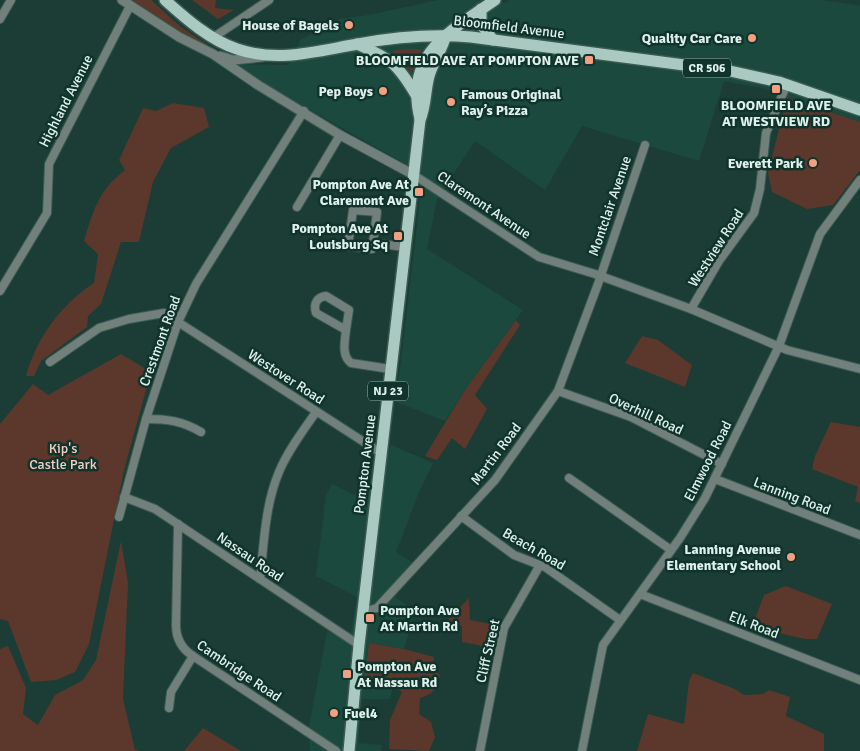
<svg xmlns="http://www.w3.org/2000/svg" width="860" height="751" font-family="Signika,sans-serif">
  <rect width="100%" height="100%" fill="#1b3d35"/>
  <g fill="#1b493e">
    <path d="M438 0H496L506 3 509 0H821L857 5 860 6V122L761 88 724 81 699 161 582 126 545 190 475 141 437 199 427 249 523 310 463 393 445 421 396 402 423 174 230 64 288 65 300 40 339 19 369 15Z"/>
    <path d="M391 445 433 463 419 492 396 552 412 562 395 597 415 611 404 649 369 643 364 681 393 687 390 699H362L358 743 382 745 381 751H310L309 726 327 632H351L357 597 316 576 326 495 332 484 365 500Z"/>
  </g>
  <g fill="#5b382b">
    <path d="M132 0H151L181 27 211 47V49L191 41Z"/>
    <path d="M192 0H216L215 8 234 10 218 19Z"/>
    <path d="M405 49H422L411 73 405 61 392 51Z"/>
    <path d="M787 97 860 122V170L833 205 807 209 772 192 768 173Z"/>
    <path d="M173 103 204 108 209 127 171 148 153 182 139 242H121L101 304 88 316 87 327 41 361 34 376H26C36 339 61 304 94 283L98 254 84 241C94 209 98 191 125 170L119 160 143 108 156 111Z"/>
    <path d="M516 320 520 325 475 395 487 409 465 449 452 438 437 460 425 456 463 393Z"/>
    <path d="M642 336 658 340 692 365 685 387 625 363Z"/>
    <path d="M121 354 151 372 124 470 89 644 75 672 56 680 31 682 8 621 0 619V424L33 384 48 395Z"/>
    <path d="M831 422 860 427V503L855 501 858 487 812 469 815 456Z"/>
    <path d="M121 541 128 583 123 699 135 750 141 751H0V649L8 646 26 688 23 714 38 725 55 695 83 680 96 660Z"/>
    <path d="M786 586 832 604 817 639H805L752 627 764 595Z"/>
    <path d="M469 598 470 620 496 625 493 648 462 642V626L443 625Z"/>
    <path d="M369 643 404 649 434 657 432 669 440 675C438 689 433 694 420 698L419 714 431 722 435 737 429 751 389 749 390 720 402 692 393 687 364 681Z"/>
    <path d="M693 673 735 689 744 695 763 694 769 690 790 697 786 716 824 734V751H637L648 714 684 724 689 681Z"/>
    <path d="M203 728 241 751H184Z"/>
  </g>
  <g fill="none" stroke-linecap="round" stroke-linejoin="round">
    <defs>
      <g id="minor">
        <path d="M0 19 11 0"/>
        <path d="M214 37 269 0"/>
        <path d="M414 175 539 257 595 274 691 309 787 350 860 369"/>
        <path d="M297 207 340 135"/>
        <path d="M373 243 377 212 353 210 348 246 372 249 373 243 405 247"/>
        <path d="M0 291 47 213 49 164 130 6"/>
        <path d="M691 309 719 261 754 213 760 189 766 133 787 84"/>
        <path d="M346 330 349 310 326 296C317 297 313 304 316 313L346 330C345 341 341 355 351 363L390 369"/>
        <path d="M50 362 99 328 129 319 164 313 381 453"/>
        <path d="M558 391 631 417 722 464"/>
        <path d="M146 419C168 419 182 421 201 432"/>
        <path d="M569 478 671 550"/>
        <path d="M715 479 860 535"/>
        <path d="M124 497 155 509 359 645"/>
        <path d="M461 516 514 555 545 567 620 620"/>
        <path d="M119 517 146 419 178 322 196 284 304 111"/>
        <path d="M178 524 176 625C176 639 182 649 193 656L336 751"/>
        <path d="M260 579C264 543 265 505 279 472 288 450 303 431 316 412"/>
        <path d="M640 594 860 680"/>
        <path d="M363 608 370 610 377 608 495 480 558 391 598 284 645 145"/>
        <path d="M169 708 171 692 193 656"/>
        <path d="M480 751 504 628 540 565"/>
        <path d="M582 751 603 645 680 538 705 498 779 346 820 234 860 180"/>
      </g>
      <g id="tertiary">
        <path d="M122 0 179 37 213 54 258 85 340 135 414 175"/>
        <path d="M220 56 233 60 262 57"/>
      </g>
      <g id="primary">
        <path d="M165 0C186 19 210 40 237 49 278 63 317 51 358 44 395 37 433 34 471 37L730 71 779 82 860 110"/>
        <path d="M481 9V24L493 40"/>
        <path d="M357 44C391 59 397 63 416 95"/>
        <path d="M420 119C404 54 449 32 495 0"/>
        <path d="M349 751 359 645 420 120C426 106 425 91 429 76 433 62 442 50 446 35"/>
      </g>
    </defs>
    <use href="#minor" stroke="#3a5a52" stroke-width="10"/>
    <use href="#tertiary" stroke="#3a5a52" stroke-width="11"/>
    <use href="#primary" stroke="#3a5a52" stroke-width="14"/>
    <use href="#minor" stroke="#71807b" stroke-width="8"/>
    <use href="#tertiary" stroke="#71807b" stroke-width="9"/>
    <use href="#primary" stroke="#aac9c0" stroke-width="11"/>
  </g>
  <g fill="#f39f82" stroke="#10332b" stroke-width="2">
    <circle cx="349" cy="25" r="5"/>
    <circle cx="752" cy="38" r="5"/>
    <rect x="584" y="55" width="10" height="10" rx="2.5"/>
    <rect x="771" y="84" width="10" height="10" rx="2.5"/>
    <circle cx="383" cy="91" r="5"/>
    <circle cx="451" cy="102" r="5"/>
    <circle cx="813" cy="163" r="5"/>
    <rect x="414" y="187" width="10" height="10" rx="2.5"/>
    <rect x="393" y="231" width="10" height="10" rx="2.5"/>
    <circle cx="791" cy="557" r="5"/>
    <rect x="365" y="613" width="10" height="10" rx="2.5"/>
    <rect x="342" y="669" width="10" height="10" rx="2.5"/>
    <circle cx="334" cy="713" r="5"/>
  </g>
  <g text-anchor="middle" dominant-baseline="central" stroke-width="5" stroke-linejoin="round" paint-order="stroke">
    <g fill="#10332b" stroke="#a0b8b1" stroke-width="1">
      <rect x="683" y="58.5" width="48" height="19" rx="4"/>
      <rect x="368" y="381.5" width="40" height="19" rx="4"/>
    </g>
    <g font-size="12" font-weight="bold" fill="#def1eb">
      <text x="707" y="68">CR 506</text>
      <text x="388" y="391">NJ 23</text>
    </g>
    <g font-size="14" font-weight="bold" fill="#def1eb" stroke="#10332b" text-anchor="end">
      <text x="339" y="25">House of Bagels</text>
      <text x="742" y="38">Quality Car Care</text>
      <text x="579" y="60">BLOOMFIELD AVE AT POMPTON AVE</text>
      <text x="373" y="91">Pep Boys</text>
      <text x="461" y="94" text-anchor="start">Famous Original<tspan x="461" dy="16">Ray’s Pizza</tspan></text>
      <text x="776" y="105" text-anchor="middle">BLOOMFIELD AVE<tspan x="776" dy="16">AT WESTVIEW RD</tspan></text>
      <text x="803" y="163">Everett Park</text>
      <text x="409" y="184">Pompton Ave At<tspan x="409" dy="16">Claremont Ave</tspan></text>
      <text x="388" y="228">Pompton Ave At<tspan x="388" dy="16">Louisburg Sq</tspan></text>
      <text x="781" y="549">Lanning Avenue<tspan x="781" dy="16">Elementary School</tspan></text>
      <text x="380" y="610" text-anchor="start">Pompton Ave<tspan x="380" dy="16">At Martin Rd</tspan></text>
      <text x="357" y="666" text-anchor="start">Pompton Ave<tspan x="357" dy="16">At Nassau Rd</tspan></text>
      <text x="344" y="713" text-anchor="start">Fuel4</text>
    </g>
    <g font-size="14" fill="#def1eb" stroke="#10332b">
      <text transform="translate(509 27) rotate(7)">Bloomfield Avenue</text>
      <text transform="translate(66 101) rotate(-63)">Highland Avenue</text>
      <text transform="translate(484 205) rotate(34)">Claremont Avenue</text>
      <text transform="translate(610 206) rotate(-71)">Montclair Avenue</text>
      <text transform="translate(716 248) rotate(-57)">Westview Road</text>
      <text transform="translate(160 341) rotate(-70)">Crestmont Road</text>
      <text transform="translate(286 377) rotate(33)">Westover Road</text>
      <text transform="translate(646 414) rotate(25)">Overhill Road</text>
      <text transform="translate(496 454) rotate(-53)">Martin Road</text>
      <text transform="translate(708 461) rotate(-63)">Elmwood Road</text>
      <text transform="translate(365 464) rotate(-83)">Pompton Avenue</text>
      <text transform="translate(792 496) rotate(21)">Lanning Road</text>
      <text transform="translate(534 549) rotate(30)">Beach Road</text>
      <text transform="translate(250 557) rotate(34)">Nassau Road</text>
      <text transform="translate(754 625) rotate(21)">Elk Road</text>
      <text transform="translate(488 651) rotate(-77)">Cliff Street</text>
      <text transform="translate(239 671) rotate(34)">Cambridge Road</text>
    </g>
    <g font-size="14" fill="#f3cec1" stroke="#10332b">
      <text x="63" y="448">Kip's<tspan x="63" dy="16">Castle Park</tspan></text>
    </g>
  </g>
</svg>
